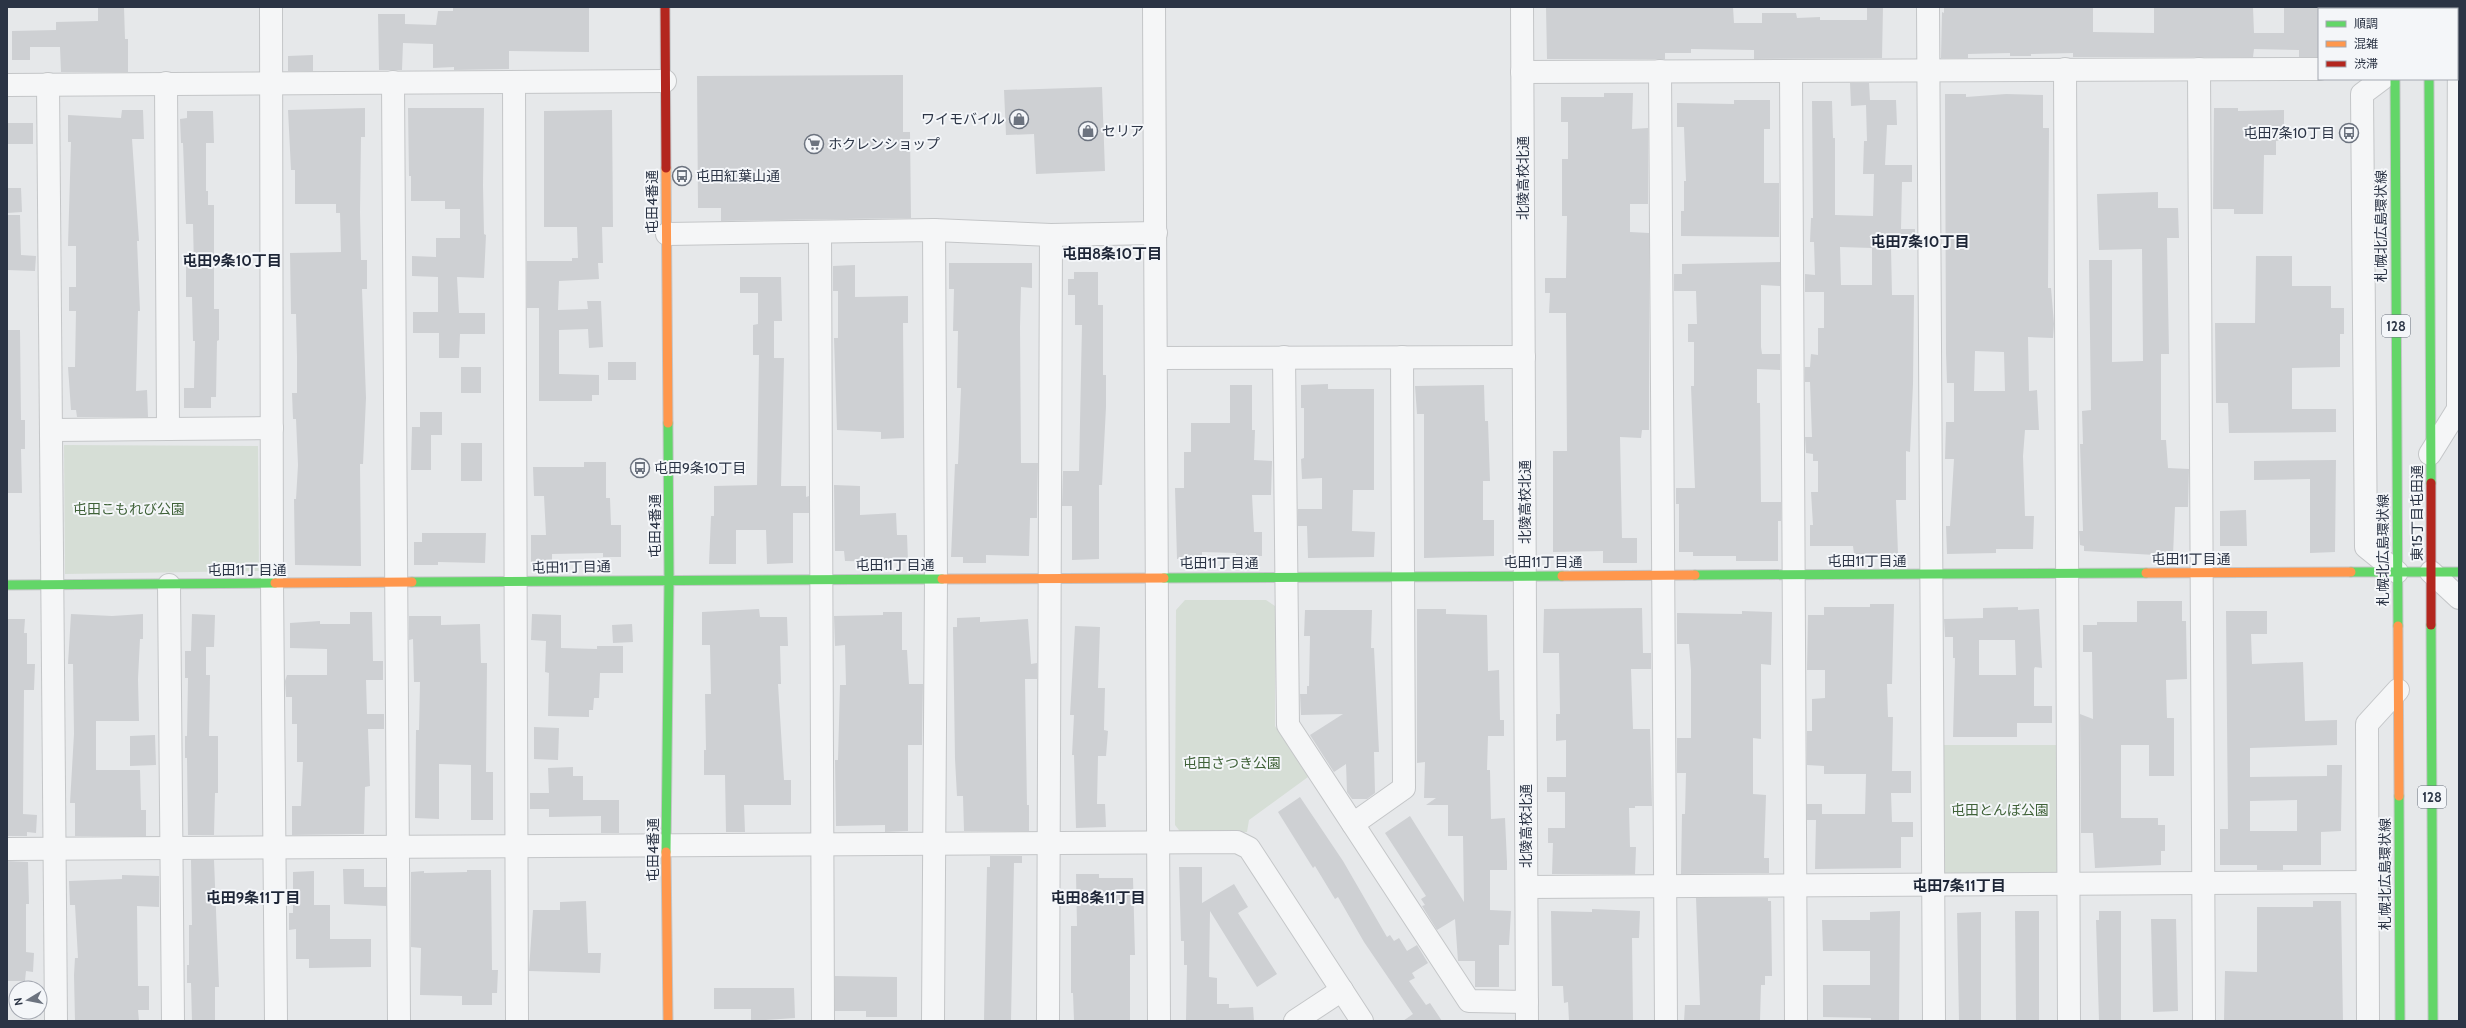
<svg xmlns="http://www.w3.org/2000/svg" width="2466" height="1028" font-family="Cabin,'Noto Sans JP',sans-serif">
  <rect width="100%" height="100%" fill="#e6e8ea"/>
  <g fill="#d6ded6">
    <path d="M64 445 258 446 259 571 65 574Z"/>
    <path d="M1185 600H1266L1275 606V726L1308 777 1249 820 1247 832 1182 834 1175 825 1176 610Z"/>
    <rect x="1942" y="745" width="115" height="131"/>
  </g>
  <g fill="#ced0d3" fill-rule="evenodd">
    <path d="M98 7H124L125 39H128V72H61L60 47H30V60H12V31L56 30V22L98 21Z"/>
    <path d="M453 7H589V52L509 51V69L454 70V67L433 68V44L403 43 402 70H379L378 14H405V24L436 25 438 11H453Z"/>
    <path d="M1546 7H1733L1734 23H1762V13H1796L1797 18 1820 17V20H1867V7H1883L1882 58 1754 59V50L1691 49V53H1665V59H1547Z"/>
    <path d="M1944 7H2093V32L2154 33V7H2253L2254 33H2284V7H2319V57H2299V50L2254 49 2253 57H2073V53L2031 54V56H2010V53L1968 54V58H1941L1942 12 1944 13Z"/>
    <path d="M313 55V71H288V56Z"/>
    <path d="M903 75V132H910L911 218 721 221V208H698L697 76Z"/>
    <path d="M1850 83H1869L1870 100H1896L1897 125H1887L1885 165H1912V182H1902L1901 229H1915V245H1893L1891 248 1892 295H1914L1913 384 1910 452 1906 451V500H1896L1898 554H1854L1853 546H1810V525H1813L1811 492H1818V461H1813V454L1806 453 1805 437H1812L1810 382H1805V367H1810L1811 354 1818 355V328H1824V292H1805V274L1815 275 1814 242H1810L1811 218H1813L1812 101H1832L1833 138H1835V215L1873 216 1874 174H1863L1864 141H1867L1866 105 1851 106ZM1840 247 1872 248V285H1841Z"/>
    <path d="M1102 87 1105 171 1036 174 1034 134 1006 135 1004 90Z"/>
    <path d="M1604 93H1633L1632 129 1648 128V204H1630V232L1649 233V430H1642L1641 438 1620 437 1622 538H1637V563H1603V551L1553 552V451H1567L1566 313H1549L1550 293H1545V278H1566L1567 216H1562V159H1568V122H1561V97H1604Z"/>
    <path d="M1945 94H1966V97L2006 94 2043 95V128H2049L2048 288H2051L2054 324 2053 338 2028 337 2029 391 2037 390 2039 430H2025L2023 456 2025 516H2034L2033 549H1996V553L1947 554 1946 526H1950L1954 459H1945L1946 422H1954V383H1947L1946 353ZM1975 351 2004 352 2005 391H1974Z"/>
    <path d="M1734 100H1770V129H1764V183H1779V237L1681 236V211H1684V181H1686L1684 127H1677V103L1734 104Z"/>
    <path d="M365 108V137H361L360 212 361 260H367V289H362L366 398 363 464H360L361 566 295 565 294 499H296L298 465 296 419H293L292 393H297V357L296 314H291L290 253 341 252 340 213H336V204H295V170H291L288 110Z"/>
    <path d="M408 108H484L483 185 484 234 486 235 484 278 457 277 459 313H485V334H460L459 358H439V333H413V312H438V277L412 276V256L436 257V238H460V209H445V201H411V176H409Z"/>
    <path d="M2214 108H2238V111L2284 110V140L2276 141V155H2264L2263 214H2234V209H2213Z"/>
    <path d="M122 110H143L144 139H132L139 241H137L140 311H138L136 391 147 390 148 417H77L76 410H71L68 367H75L76 311H69V287H76V246H68L71 142H68V115L121 118Z"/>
    <path d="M612 110 613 227H602L603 263H598L599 279 559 281 558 310 588 309 587 301H601L603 347 589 348 588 329 559 330V374L599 375V395H592V401H539V308H527V261H572V258H578L577 227H544V111Z"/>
    <path d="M187 111H213L214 143H206V191H208V205H214V309H219V340L217 341 216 397H211V408H184V388H194L195 341H193L192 297H186V266L194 267 193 224H186L183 143H181L180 119 187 118Z"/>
    <rect x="7" y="123" width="26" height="21"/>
    <path d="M7 188H21L22 212 7 213Z"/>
    <path d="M2158 192V208H2178L2179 238H2167L2169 354H2161V440H2166L2168 468 2189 469 2188 507H2175L2173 556 2084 551V546L2080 545 2079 531H2083L2080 444H2083L2082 411 2091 410 2089 260H2112V362L2143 361 2142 249 2099 250 2097 194Z"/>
    <path d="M7 215H20L21 255 36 256 35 271 7 270Z"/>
    <path d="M2256 256H2292V286H2331V308H2344V334H2340V367L2292 368V409H2336V432L2229 433 2228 403H2216L2215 323H2255Z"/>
    <path d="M1780 262V286L1761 285V347L1762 354H1780V370L1757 369V403H1760L1761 502H1781V521H1778V561H1736V556H1693V552H1679V504H1676V488H1695L1691 386H1694V342H1688V324H1697L1696 291H1674V274H1682V264Z"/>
    <path d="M949 263H1032V288L1021 287 1020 327 1021 463H1038L1037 518H1030L1029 556 986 555V563H963V557H951L955 464H958L961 388H957L958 331H953L954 289H949Z"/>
    <path d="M855 265V297L908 296V323H903L904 438 881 439V432L837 430 834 338H838V291H833V266Z"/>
    <path d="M1074 272H1098V305H1103V375H1106V407L1102 485H1099V559L1072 560V506H1062L1063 471H1079L1082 325H1075V295H1068V279H1074Z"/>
    <path d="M740 277H781L782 321H774V358H784L781 486H806V497L809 496V513H793V563L767 564 766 530H736V564H709L711 516H714V486L757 485 759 355H753V325L758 324V293H740Z"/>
    <path d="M7 330H20L21 420H25V449H21L22 493H7Z"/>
    <rect x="608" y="362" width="28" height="18"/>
    <rect x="461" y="367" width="20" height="26"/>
    <path d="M1328 384V389H1374V490H1353L1352 531 1375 532 1374 557 1308 558 1307 526H1298V509H1322V478L1302 479 1301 459 1304 458V408H1301V385Z"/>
    <path d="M1230 385H1252V430H1255L1254 460 1272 461 1271 495H1252L1254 532H1262V556H1236V553L1202 552V560L1177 559 1175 488H1184V452H1191V423H1230Z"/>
    <path d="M1484 385 1485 421H1488L1490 481H1483V520H1494V556L1424 558V414H1417L1415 386Z"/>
    <path d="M420 412H442V435H431V470H411L412 427H420Z"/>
    <rect x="461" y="443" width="21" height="38"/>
    <path d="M2336 460 2335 552 2310 553V479L2254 480V461Z"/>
    <path d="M584 462H606V498H610L611 525H621V557H603V553L552 554V562H531V535H546L544 496H534L533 467H584Z"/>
    <path d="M834 485 860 486V515L896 513 897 535H907L908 562 845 561 844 551H835Z"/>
    <path d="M2246 510 2247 546H2220V511Z"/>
    <path d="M422 533H486L485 563 438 562V565H414V542H422Z"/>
    <path d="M2137 601H2182V621H2186L2187 679 2166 680 2167 718H2174V776H2149V745H2121V818H2158V825H2165V851H2161V865L2095 868 2093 833H2081L2080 714 2093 719 2092 652H2083V625H2097V622H2137Z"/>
    <path d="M1870 604H1894L1892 684H1887L1888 717H1893L1892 771H1911V793H1891L1892 822H1913V837H1901V868L1815 869 1816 820H1807V804H1822V814H1865L1866 774H1824V766L1807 765V731H1812V699L1825 698V670H1807L1808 615H1824V607H1870Z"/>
    <path d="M2018 607V610L2039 609 2042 668 2035 667 2034 669V706H2052V723H2017V737H1953L1955 658H1953V637H1945L1944 619 1983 618V608ZM1979 640H2015L2016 675H1979Z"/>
    <path d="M1642 608 1643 653H1651V669H1631L1633 729H1650L1652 806H1635V808H1629L1630 847H1636L1635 874H1552L1553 843H1548V828H1565V792H1547V777H1566V740L1556 741V714H1560L1559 653H1543L1544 609Z"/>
    <path d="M759 609 760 617H787L788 646H780L781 684H778L784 780H791V805H744L745 832H726L725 775H704V750H706L705 694H711L710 645H702V612Z"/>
    <path d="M1417 609H1446V614L1487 615 1488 671 1499 670 1500 720H1504V736H1488L1487 770H1490L1491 819 1505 818 1507 862V870H1490V910L1511 911 1509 945H1499V987H1475V961H1458L1455 919 1437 930 1422 906 1425 905 1421 899 1426 896 1385 833 1410 816 1464 902 1463 836H1448V805H1426L1436 798H1424L1425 762 1417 763Z"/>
    <path d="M1305 610H1372L1371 648H1374L1379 752H1374L1375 793 1367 799H1352L1347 792 1346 764 1334 772 1310 735 1343 714 1301 715 1300 694H1307V686H1309L1310 636H1304Z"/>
    <path d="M1742 611 1772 612 1771 665 1761 664V739L1753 738V794L1766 795 1764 858H1769V873L1681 874 1682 814H1685L1686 773H1677V738H1691V670L1689 644H1677V613L1742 614Z"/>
    <path d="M2226 611H2267V634H2251L2252 664 2303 662 2305 721 2337 720V745L2250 748V777L2327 776V765H2342L2341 831 2321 832V865H2283V870H2257V865H2220V829H2228ZM2297 800V831H2250V801Z"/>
    <path d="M350 612H372L373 661H383V680H366L367 714H384V729H368L370 786 365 787 364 834 292 835V806H301L303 762H297V724H292V697H286L285 681 287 675H327V649L290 648V623L320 621V624H350Z"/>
    <path d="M883 612H902V650H907L909 684H923L922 745H908V831L885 832V825L836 826 835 760H838L840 685H846L845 645 835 646 834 616 883 615Z"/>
    <path d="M71 614 112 616 143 614V639H140L138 679 139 721H96V770H140L141 810H146V836H75V803H70L74 734 73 664H68Z"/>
    <path d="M192 614 215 615 214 647H206V675H210L209 736H218V793H215L214 835H188L187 758H185V736H187L188 678H185V651H191Z"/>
    <path d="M532 614 561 615V648L597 649V646H623V673H600L599 698H594L593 710H589V717L548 716 549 673 545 672 546 641 531 640Z"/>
    <path d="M409 616H441V625L480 624 481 663H487L486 772H493V820H471V765L439 764V819L415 818 416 730H419L420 682H414L413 639 409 640Z"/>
    <path d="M980 617V622L1028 619 1031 664 1037 663V679H1025L1027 805H1029V831H964L963 796H957L955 759 953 627H957V618Z"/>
    <path d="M7 619H25L24 633H27V664H35L34 690H24L23 814 37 815 36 833 27 832V836H7Z"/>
    <path d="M632 624 633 642 613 643 612 625Z"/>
    <path d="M1075 626 1100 627 1098 688H1105L1104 730 1108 731 1106 756H1098L1097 804H1105L1106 827 1076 828 1074 755H1072L1074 715H1070Z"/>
    <path d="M534 727 559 728 558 760 534 759Z"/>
    <path d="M155 735 156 765 130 766V736Z"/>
    <path d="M573 767V776H583V800H619V833H601V816L549 817V809H530V793H549L548 768Z"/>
    <path d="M1300 797 1343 861 1387 937 1390 935 1394 941 1399 938 1407 951 1417 945 1428 963 1412 973 1415 978 1409 981 1426 1005 1430 1003 1442 1021H1403L1413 1014 1364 942 1338 897 1335 899 1315 866 1313 868 1278 812Z"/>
    <path d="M990 856H1022V863H1014L1011 1021H984L987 867H990Z"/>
    <path d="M191 860H214L219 987H215V1021H192L191 983H187V965H189V925H192Z"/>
    <path d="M7 861 28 862 29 904H26V952L34 953 33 972 26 971 25 981H7Z"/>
    <path d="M1179 867H1202V903L1234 884 1248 907 1238 913 1277 974 1257 987 1210 911 1209 977 1217 978V1004H1229V1008L1253 1007 1254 1021H1186L1187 965H1184V941H1181Z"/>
    <path d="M343 869H364V887H386V906L344 904Z"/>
    <path d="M467 870H491L492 970H498L497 993H492V1005H462V996L420 995 421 948 411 947V872L424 871V873L467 872Z"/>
    <path d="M314 871V905H330V939H371V967L309 968V959H296V929L289 930V913H293V872Z"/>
    <path d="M1076 874H1099V878H1133L1135 955H1130V1021H1074L1073 993H1071V926H1077Z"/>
    <path d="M122 875 159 876V907L137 906 138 986H149V1010H138L139 1021H75L74 975 75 958H78L75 905H70L69 881 122 879Z"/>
    <path d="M1696 898H1768V901H1771L1772 976H1765V985H1761L1760 1021H1684L1685 1005H1700Z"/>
    <path d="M586 901 588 953H601L600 973 529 971 533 910H560V902Z"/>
    <path d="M2313 901H2341L2343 1021H2224L2225 971 2257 972V907H2313Z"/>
    <path d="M1592 909 1640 911 1639 938H1632L1633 1021H1569L1568 1002 1564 1003 1563 986H1552L1551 911 1592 912Z"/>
    <path d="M1900 911 1899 1021H1871V1018L1823 1017V985H1870V951H1823L1822 920H1870V912Z"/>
    <path d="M2015 911H2039V1021H2016Z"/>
    <path d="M2099 911H2121V1021H2099L2096 920H2099Z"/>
    <path d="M1981 912V1021H1959L1957 913Z"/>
    <path d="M2151 919H2176L2178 1011 2153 1012Z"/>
    <path d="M835 976 897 977V1017H866V1011H835Z"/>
    <path d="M714 988H794L795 1018 751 1021V1009H714Z"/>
  </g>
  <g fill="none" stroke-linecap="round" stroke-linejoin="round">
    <defs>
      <g id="street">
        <path d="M271 7 272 584 276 1021"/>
        <path d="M1154 7 1159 1021"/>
        <path d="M1522 7 1527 1021"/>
        <path d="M1928 7 1934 1021"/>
        <path d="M2065 69 2069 1021"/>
        <path d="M2199 69 2204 1021"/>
        <path d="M1660 71 1666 1021"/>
        <path d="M1791 71 1796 1021"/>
        <path d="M1522 72 2319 69"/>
        <path d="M2382 79 2362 94 2366 547 2397 572"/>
        <path d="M393 82 399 1021"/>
        <path d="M514 82 517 1021"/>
        <path d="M166 83 168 429"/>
        <path d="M48 84 56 1021"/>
        <path d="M7 85 665 81"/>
        <path d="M820 232 823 1021"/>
        <path d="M667 234 934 230 1051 235 1156 233"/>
        <path d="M1284 357 1288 725 1469 1001 1527 1002"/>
        <path d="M1156 358 1524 357"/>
        <path d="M52 430 272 428"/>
        <path d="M2430 454 2458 409 2459 7"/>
        <path d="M2431 572 2459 598"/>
        <path d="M169 585 173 1021"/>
        <path d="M1353 824 1404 788 1402 357"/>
        <path d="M7 849 1237 842 1249 848 1362 1021"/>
        <path d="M1527 887 2368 882"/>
        <path d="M933 1021 936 579 934 230"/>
        <path d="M1048 1021 1051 235"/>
        <path d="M1295 1021 1342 990"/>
        <path d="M2368 1021 2367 724 2398 690"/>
      </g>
      <g id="fast">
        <path d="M2428 7V9"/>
        <path d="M2395 79 2398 626"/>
        <path d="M2429 79 2431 483"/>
        <path d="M2351 572H2459"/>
        <path d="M1695 575 2146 573"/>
        <path d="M1164 578 1562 576"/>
        <path d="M412 582 942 579"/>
        <path d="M7 585 275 583"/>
        <path d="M2431 625 2433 1021"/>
        <path d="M2399 796 2400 1021"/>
        <path d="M666 852 669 580 668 423"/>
      </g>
      <g id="slow">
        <path d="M2394 7V9"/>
        <path d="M666 168 668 423"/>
        <path d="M2146 573 2351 572"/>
        <path d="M1562 576 1695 575"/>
        <path d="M942 579 1164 578"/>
        <path d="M275 583 412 582"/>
        <path d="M2398 626 2399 796"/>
        <path d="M666 852 668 1021"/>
      </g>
      <g id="jam">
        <path d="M665 7 666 168"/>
        <path d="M2431 483V625"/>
      </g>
    </defs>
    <use href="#street" stroke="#c4c6c8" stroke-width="24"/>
    <use href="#fast" stroke="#c4c6c8" stroke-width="11"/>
    <use href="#slow" stroke="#c4c6c8" stroke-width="11"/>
    <use href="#jam" stroke="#c4c6c8" stroke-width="11"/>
    <use href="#street" stroke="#f5f6f7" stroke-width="22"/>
    <use href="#fast" stroke="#63d668" stroke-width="9"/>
    <use href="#slow" stroke="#ff974d" stroke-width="9"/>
    <use href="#jam" stroke="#b3261e" stroke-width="9"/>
  </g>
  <defs>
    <symbol id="shop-ring" viewBox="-11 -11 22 22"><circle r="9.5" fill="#f4f6f9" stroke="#6c737f" stroke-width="1.5"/><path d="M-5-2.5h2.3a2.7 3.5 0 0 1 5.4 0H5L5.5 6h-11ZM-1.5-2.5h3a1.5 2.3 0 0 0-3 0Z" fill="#6c737f"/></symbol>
    <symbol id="bus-ring" viewBox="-11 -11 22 22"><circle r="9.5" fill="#f4f6f9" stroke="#6c737f" stroke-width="1.5"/><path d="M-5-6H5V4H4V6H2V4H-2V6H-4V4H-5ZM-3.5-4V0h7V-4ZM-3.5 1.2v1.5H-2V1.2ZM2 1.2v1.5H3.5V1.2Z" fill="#6c737f"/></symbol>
    <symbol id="supermarket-ring" viewBox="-11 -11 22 22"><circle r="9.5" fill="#f4f6f9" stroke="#6c737f" stroke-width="1.5"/><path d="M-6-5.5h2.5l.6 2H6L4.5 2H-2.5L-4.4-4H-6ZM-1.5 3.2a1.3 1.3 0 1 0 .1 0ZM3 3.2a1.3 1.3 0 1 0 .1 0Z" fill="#6c737f"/></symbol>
  </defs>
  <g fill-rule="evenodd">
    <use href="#shop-ring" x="1008" y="108" width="22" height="22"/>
    <use href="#shop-ring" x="1077" y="120" width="22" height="22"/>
    <use href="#bus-ring" x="2338" y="122" width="22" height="22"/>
    <use href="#supermarket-ring" x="803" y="133" width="22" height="22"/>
    <use href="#bus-ring" x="671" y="165" width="22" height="22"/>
    <use href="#bus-ring" x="629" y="457" width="22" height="22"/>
  </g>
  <g text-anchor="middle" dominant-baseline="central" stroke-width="4" stroke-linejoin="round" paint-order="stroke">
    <g fill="#f4f6f9" stroke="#676e7b" stroke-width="1">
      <rect x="2382" y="315" width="28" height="22" rx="3"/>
      <rect x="2418" y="786" width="28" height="22" rx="3"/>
    </g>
    <g font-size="13" font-weight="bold" fill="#2b3445">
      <text x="2396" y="326">128</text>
      <text x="2432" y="797">128</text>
    </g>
    <g font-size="14" fill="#2b3445" stroke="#f4f6f9" text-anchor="start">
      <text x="1005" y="119" text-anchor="end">ワイモバイル</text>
      <text x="1102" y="131">セリア</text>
      <text x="2335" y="133" text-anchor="end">屯田7条10丁目</text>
      <text x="828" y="144">ホクレンショップ</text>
      <text x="696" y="176">屯田紅葉山通</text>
      <text x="654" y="468">屯田9条10丁目</text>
    </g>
    <g font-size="14" fill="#2b3445" stroke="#f4f6f9">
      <text transform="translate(1523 178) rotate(-90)">北陵高校北通</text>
      <text transform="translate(652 202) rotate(-90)">屯田4番通</text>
      <text transform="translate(2381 226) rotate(-90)">札幌北広島環状線</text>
      <text transform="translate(1525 502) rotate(-90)">北陵高校北通</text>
      <text transform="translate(2417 513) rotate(-90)">東15丁目屯田通</text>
      <text transform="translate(655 526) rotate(-90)">屯田4番通</text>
      <text transform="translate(2383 550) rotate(-90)">札幌北広島環状線</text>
      <text x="2191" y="559">屯田11丁目通</text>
      <text x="1867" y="561">屯田11丁目通</text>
      <text x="1543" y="562">屯田11丁目通</text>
      <text x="1219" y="563">屯田11丁目通</text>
      <text x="895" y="565">屯田11丁目通</text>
      <text transform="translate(571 567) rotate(-1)">屯田11丁目通</text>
      <text x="247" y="570">屯田11丁目通</text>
      <text transform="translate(1526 826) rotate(-90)">北陵高校北通</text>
      <text transform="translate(653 850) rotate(-90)">屯田4番通</text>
      <text transform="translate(2385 874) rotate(-90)">札幌北広島環状線</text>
    </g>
    <g font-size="14" fill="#3f6138" stroke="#f4f6f9">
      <text x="129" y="509">屯田こもれび公園</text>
      <text x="1232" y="763">屯田さつき公園</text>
      <text x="2000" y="810">屯田とんぼ公園</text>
    </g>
    <g font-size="15" font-weight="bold" fill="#1d2536" stroke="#f4f6f9">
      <text x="1920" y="242">屯田7条10丁目</text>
      <text x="1112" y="254">屯田8条10丁目</text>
      <text x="232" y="261">屯田9条10丁目</text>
      <text x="1959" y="886">屯田7条11丁目</text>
      <text x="253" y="898">屯田9条11丁目</text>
      <text x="1098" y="898">屯田8条11丁目</text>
    </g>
  </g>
  <rect width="2466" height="1028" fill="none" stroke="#2b3445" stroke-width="16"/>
  <rect x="2318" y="8" width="140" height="72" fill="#f4f6f9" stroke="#a4a8b1"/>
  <rect x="2326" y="21" width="20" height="6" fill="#63d668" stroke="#a4a8b1"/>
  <text x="2354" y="28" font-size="12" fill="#2b3445">順調</text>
  <rect x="2326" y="41" width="20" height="6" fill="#ff974d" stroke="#a4a8b1"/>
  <text x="2354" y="48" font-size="12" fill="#2b3445">混雑</text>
  <rect x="2326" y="61" width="20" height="6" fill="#b3261e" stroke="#a4a8b1"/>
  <text x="2354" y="68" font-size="12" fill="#2b3445">渋滞</text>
  <g transform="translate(28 1000) rotate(260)"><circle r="19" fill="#f4f6f9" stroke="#a4a8b1"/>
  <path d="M0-3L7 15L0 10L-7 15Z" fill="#6c737f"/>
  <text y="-6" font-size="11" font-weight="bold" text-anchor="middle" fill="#2b3445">N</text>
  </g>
</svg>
